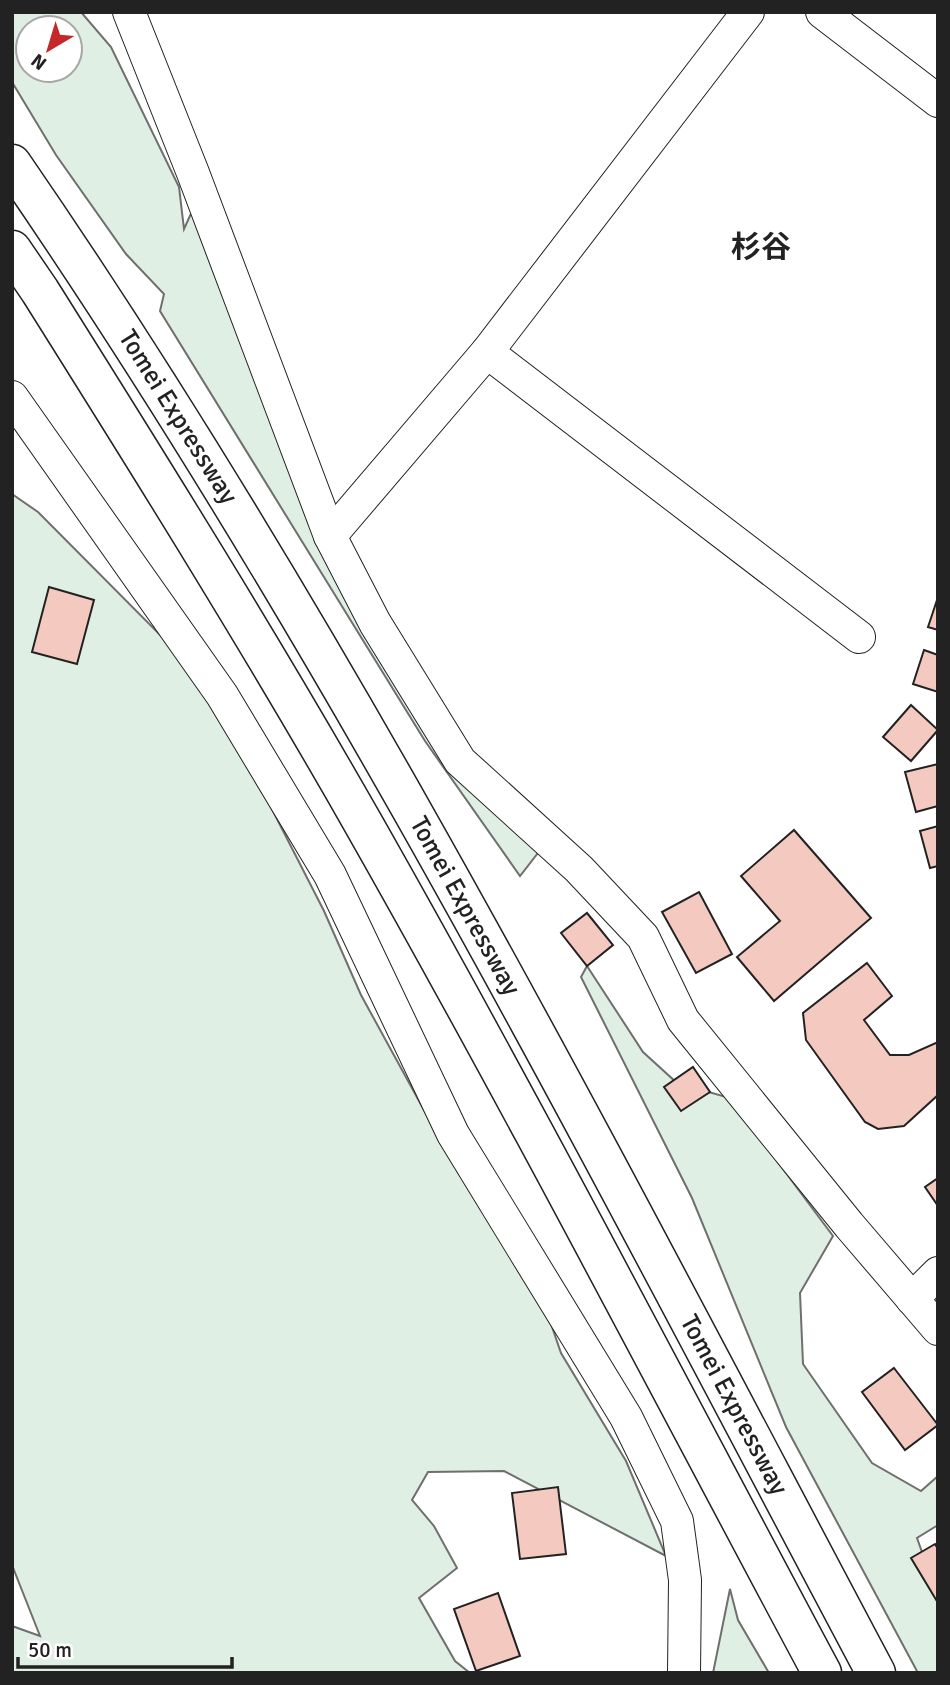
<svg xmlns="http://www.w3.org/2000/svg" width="950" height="1685" font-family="Signika,'Noto Sans JP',sans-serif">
  <rect width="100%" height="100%" fill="#fff"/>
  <g fill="#e0efe3" stroke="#6f6f6f" stroke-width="2" fill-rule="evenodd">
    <path d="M12 12H81L111 47 179 187 184 229 194 207 308 522 541 849 520 876 425 741 160 311 164 294 126 254 56 155 12 82ZM28 28H70V70H28Z"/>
    <path d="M12 494 38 512 207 682 324 911 361 995 448 1154 541 1295 561 1353 626 1461 666 1556 504 1471 428 1472 412 1500 434 1526 457 1568 419 1598 455 1661 470 1673H12V1626L40 1636 12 1565Z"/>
    <path d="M587 966 643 1052 677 1083 730 1098 833 1236 800 1293 803 1364 872 1463 921 1491 938 1476V1525L917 1538 938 1597V1673H918L786 1427 692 1198 581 977Z"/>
    <path d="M730 1589 738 1620 769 1673H713Z"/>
  </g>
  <g fill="#f3c9c0" stroke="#222" stroke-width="2">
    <path d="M49 587 94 600 77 664 32 652Z"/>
    <path d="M938 597V630L928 627Z"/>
    <path d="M924 650 938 655V692L913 684Z"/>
    <path d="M911 705 938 730 911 761 883 737Z"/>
    <path d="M938 764V806L916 812 905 772Z"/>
    <path d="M938 826V866L930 868 920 831Z"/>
    <path d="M794 830 871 918 774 1001 737 957 780 921 741 876Z"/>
    <path d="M699 892 732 954 696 973 662 912Z"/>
    <path d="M587 913 613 945 587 966 561 933Z"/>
    <path d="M867 963 892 996 864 1020 890 1055H909L938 1042V1095L904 1126 878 1129 865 1122 806 1040 803 1013Z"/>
    <path d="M693 1067 710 1092 681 1111 664 1087Z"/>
    <path d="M938 1178V1206L925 1187Z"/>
    <path d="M894 1368 938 1425 905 1450 862 1392Z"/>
    <path d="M558 1487 566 1554 520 1559 512 1493Z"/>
    <path d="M935 1544 938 1549V1603L911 1558Z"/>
    <path d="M498 1593 520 1656 476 1671 454 1609Z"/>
  </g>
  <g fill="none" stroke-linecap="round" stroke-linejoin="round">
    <defs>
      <g id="minor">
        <path d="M129 12 193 173 330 536 375 623 460 761 579 869 643 937 683 1020 849 1225 938 1329"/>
        <path d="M822 12 938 101"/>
        <path d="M487 352 859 637"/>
        <path d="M12 397 222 695 330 875 453 1134 626 1417 677 1521 685 1580 684 1673"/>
        <path d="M330 536 487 352 748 12"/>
        <path d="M912 1299 938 1273"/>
      </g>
      <g id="highway">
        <path d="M12 164C341 642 604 1161 876 1673"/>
        <path d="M12 250 40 291C150 466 260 642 363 823 522 1103 670 1389 822 1673"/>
      </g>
    </defs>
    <use href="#minor" stroke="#222" stroke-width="34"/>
    <use href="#highway" stroke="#222" stroke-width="41"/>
    <use href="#minor" stroke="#fff" stroke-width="32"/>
    <use href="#highway" stroke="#fff" stroke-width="38"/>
  </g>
  <g text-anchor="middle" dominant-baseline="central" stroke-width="5" stroke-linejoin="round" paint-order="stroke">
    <g font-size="26" fill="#222" stroke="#fff">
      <text transform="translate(178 417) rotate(58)">Tomei Expressway</text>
      <text transform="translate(465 906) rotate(61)">Tomei Expressway</text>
      <text transform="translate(734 1405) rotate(62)">Tomei Expressway</text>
    </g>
    <g font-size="30" font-weight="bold" fill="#222" stroke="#fff">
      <text x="761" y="247">杉谷</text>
    </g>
  </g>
  <rect width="950" height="1685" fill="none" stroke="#222222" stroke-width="28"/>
  <g transform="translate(49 49) rotate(218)"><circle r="33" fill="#ffffff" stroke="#a7a7a7" stroke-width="2"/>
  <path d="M0-5L12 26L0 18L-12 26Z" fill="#c62828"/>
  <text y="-10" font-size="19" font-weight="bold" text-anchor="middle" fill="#222222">N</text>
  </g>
  <path d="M18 1657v10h214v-10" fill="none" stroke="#222222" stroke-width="3.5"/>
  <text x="28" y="1657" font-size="21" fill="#222222" stroke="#ffffff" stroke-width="5" paint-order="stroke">50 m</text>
</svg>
